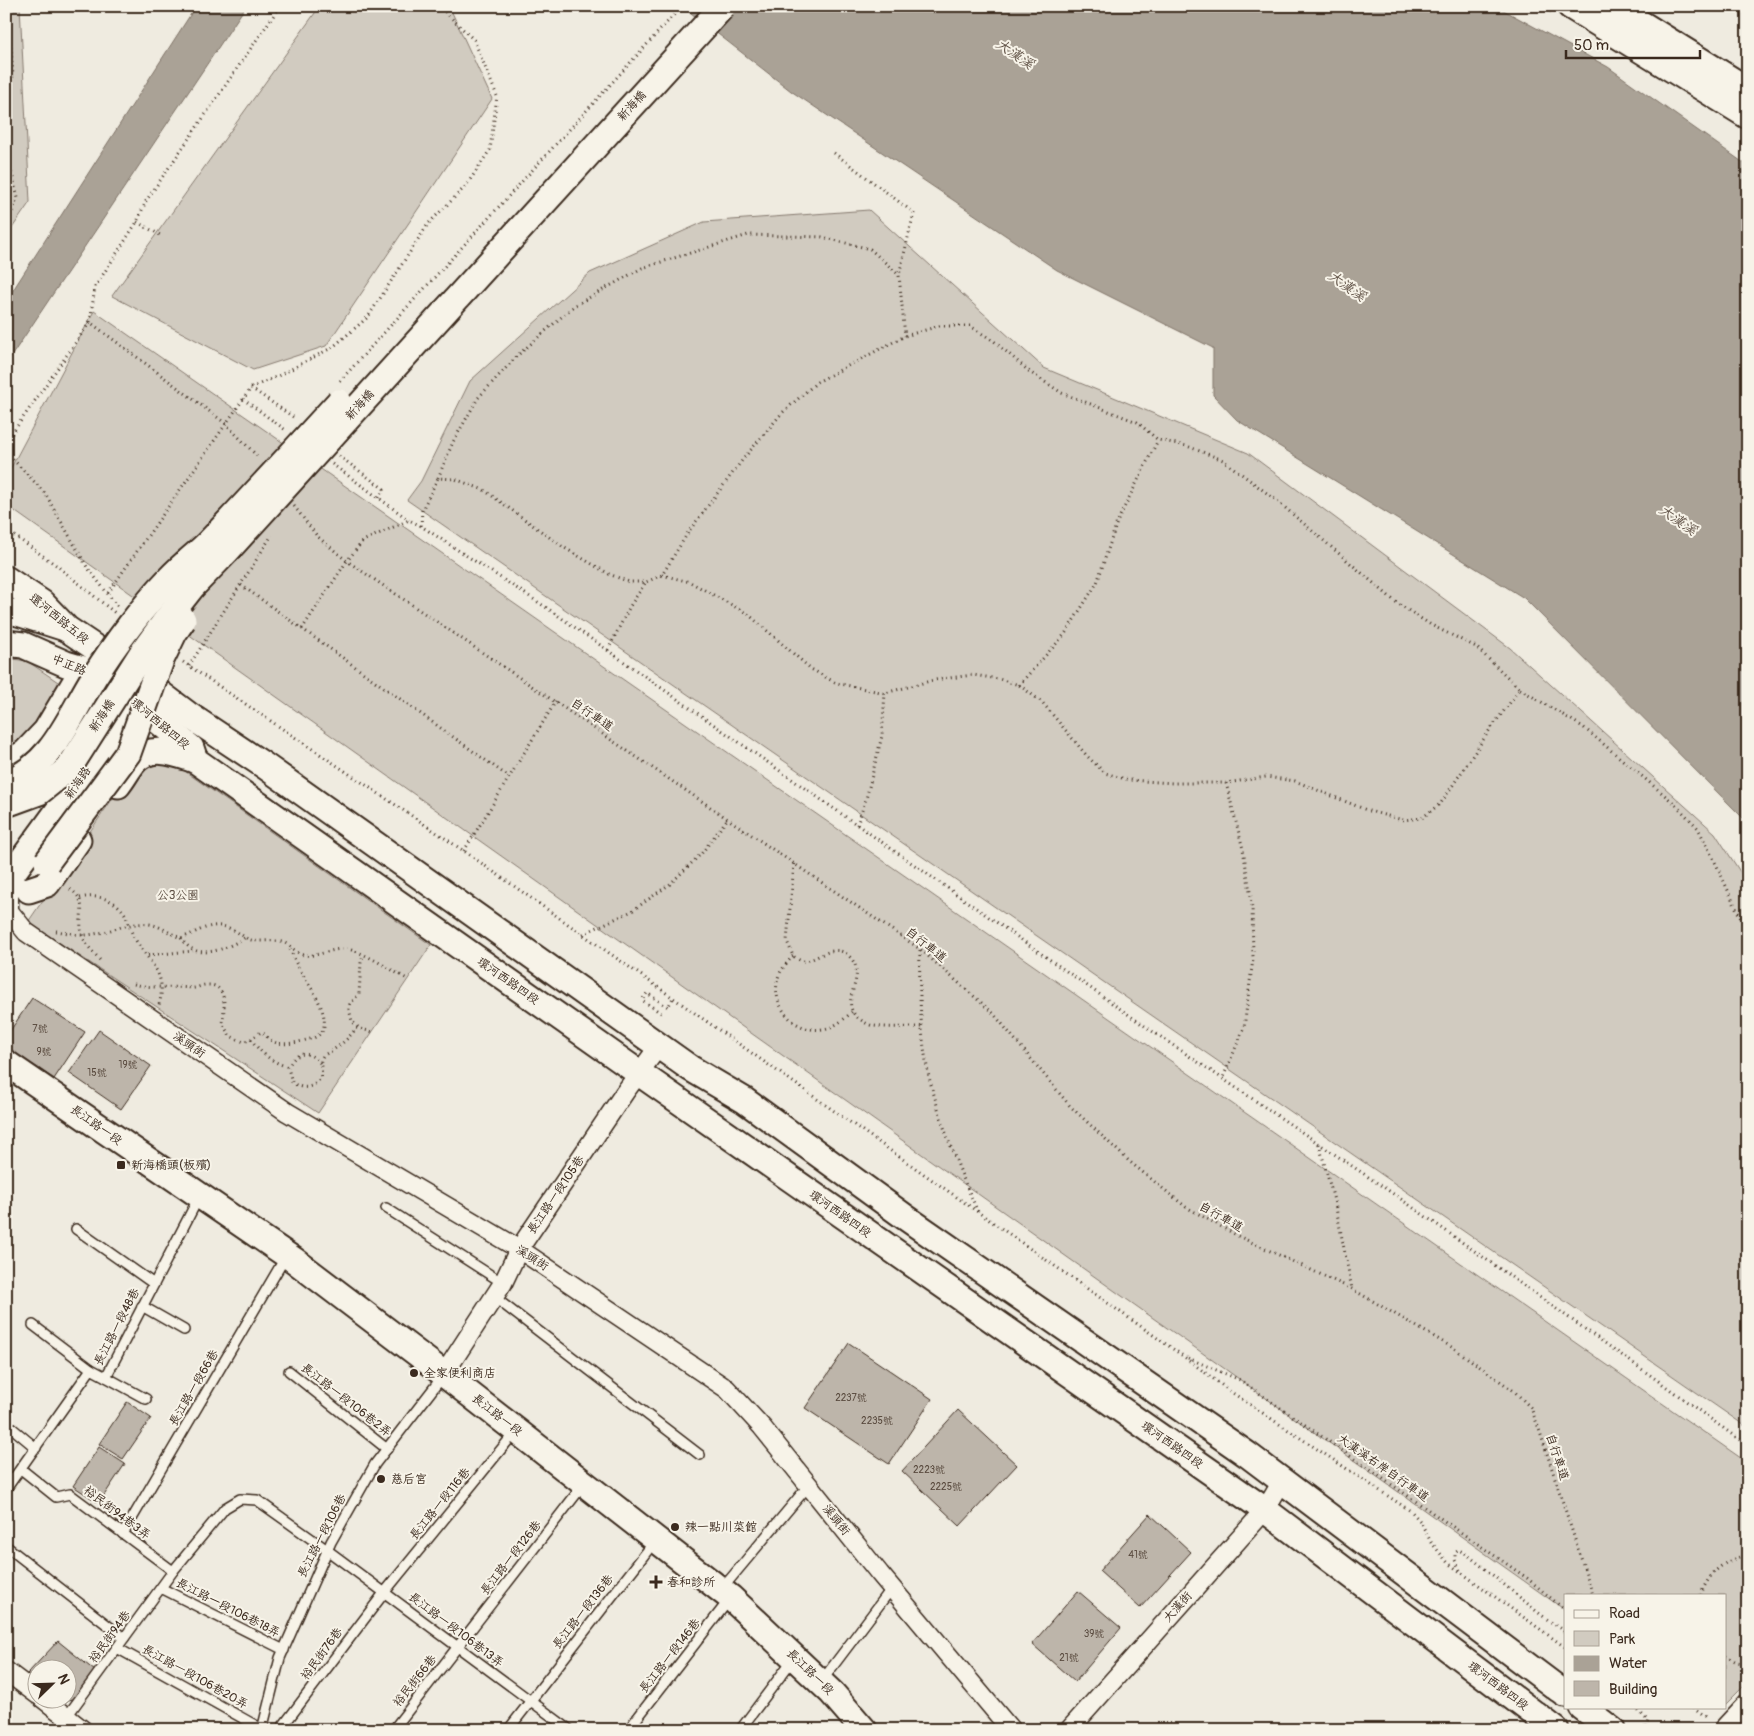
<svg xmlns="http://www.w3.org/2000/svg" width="1754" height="1736" font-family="Pangolin,'LXGW WenKai TC',sans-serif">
  <rect width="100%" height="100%" fill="#efebe0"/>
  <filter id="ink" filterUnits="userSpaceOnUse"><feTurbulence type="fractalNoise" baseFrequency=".02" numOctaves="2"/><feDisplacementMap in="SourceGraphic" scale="10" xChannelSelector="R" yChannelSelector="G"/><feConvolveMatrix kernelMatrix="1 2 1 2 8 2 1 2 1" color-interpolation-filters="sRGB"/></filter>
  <g filter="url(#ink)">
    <g fill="#d1cbc0" stroke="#867a6f">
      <path d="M6 6H20L30 202 6 237Z"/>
      <path d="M320 6H449L492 99 326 346 253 370 112 296Z"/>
      <path d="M869 210 1044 368 1248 453 1510 648 1715 833 1748 884V1428L407 500 421 481 470 381 590 273 704 222Z"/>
      <path d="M94 311 1748 1463V1682L1725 1705V1595H1565V1610L6 505V477Z"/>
      <path d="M6 658 27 661 61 684 54 705 6 756Z"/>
      <path d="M155 761 179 767 431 945 318 1113 28 922 128 776Z"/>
    </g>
    <g fill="#aaa296" stroke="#7e7266">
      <path d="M196 6H246L6 364V301Z"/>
      <path d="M682 6H1496L1608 67 1748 166V823L1524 598 1237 420 1213 395V348L1057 270 791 91Z"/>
    </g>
    <g fill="#bdb5aa" stroke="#3b2a1e">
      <path d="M32 998 85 1032 54 1079 6 1047V1037Z"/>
      <path d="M99 1030 151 1066 121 1109 69 1073Z"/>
      <path d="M849 1343 932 1399 889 1464 805 1408Z"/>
      <path d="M127 1402 151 1418 123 1459 99 1444Z"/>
      <path d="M958 1410 1017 1465 960 1526 902 1471Z"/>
      <path d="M99 1447 125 1464 99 1503 73 1486Z"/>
      <path d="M1150 1514 1191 1552 1140 1608 1099 1571Z"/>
      <path d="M1078 1591 1121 1628 1075 1682 1032 1644Z"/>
      <path d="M58 1641 95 1671 74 1699 59 1701 56 1698H68V1668H38V1681L28 1673Z"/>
    </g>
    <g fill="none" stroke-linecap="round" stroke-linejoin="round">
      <defs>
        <g id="lane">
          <path d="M386 1208 503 1283"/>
          <path d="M76 1229 154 1284"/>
          <path d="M494 1297 700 1455"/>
          <path d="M142 1306 184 1330"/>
          <path d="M33 1325 91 1369"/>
          <path d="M289 1371 387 1449"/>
          <path d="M106 1377 146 1399"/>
          <path d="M6 1423 36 1448"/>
          <path d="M21 1469 56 1497 70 1494 173 1571"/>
          <path d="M6 1489 91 1369 106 1377 199 1197"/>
          <path d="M123 1534 286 1256"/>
          <path d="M6 1546 124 1638"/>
          <path d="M161 1588 284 1650"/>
          <path d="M721 1590 809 1485"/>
          <path d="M117 1648 262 1729"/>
          <path d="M821 1682 892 1588"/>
          <path d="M57 1730 173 1571 225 1508 240 1499 257 1500 327 1550 570 1730"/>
          <path d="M262 1730 280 1658 331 1542 375 1464 443 1376"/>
          <path d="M280 1730 384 1593 516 1431"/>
          <path d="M393 1730 584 1484"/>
          <path d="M508 1730 655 1541"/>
          <path d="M628 1730 729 1600"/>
          <path d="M740 1730 794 1658"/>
        </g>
        <g id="street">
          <path d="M9 879V911L26 932 287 1112 519 1249 727 1389 762 1427 880 1574 1011 1730"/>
          <path d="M444 1374 503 1283 519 1249 625 1092 659 1046"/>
          <path d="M6 1671 38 1695"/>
          <path d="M42 1698 83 1730"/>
          <path d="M1069 1730 1265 1510 1282 1481"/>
        </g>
        <g id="secondary">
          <path d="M1570 6 1748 116"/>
          <path d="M1613 6 1748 90"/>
          <path d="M6 579 42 603 67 629 137 676 190 716 265 766 690 1068 744 1100 905 1217 1248 1455 1565 1694"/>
          <path d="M6 611 18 613 65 628"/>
          <path d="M6 643 23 645 66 664 83 669 128 696 191 748 195 760 639 1073 1265 1510 1556 1730"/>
          <path d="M6 763 25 753 46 731 83 669"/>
          <path d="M118 785C124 778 129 767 136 760 153 744 176 754 195 760"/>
          <path d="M6 882 76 786 106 741 134 683"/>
          <path d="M29 890 47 884 78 840"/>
          <path d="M6 1063 294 1260 431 1364 731 1598 832 1693 864 1730"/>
          <path d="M1582 1707 1612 1730"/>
          <path d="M1747 1730 1748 1729"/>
        </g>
      </defs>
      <use href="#lane" stroke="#3b2a1e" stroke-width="12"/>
      <use href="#street" stroke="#3b2a1e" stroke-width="21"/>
      <use href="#secondary" stroke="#3b2a1e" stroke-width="29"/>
      <g stroke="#3b2a1e" stroke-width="3" stroke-dasharray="1 4" stroke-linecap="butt">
        <path d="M1542 6 1551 12"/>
        <path d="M6 34 10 36 13 76 6 93"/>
        <path d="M6 138 8 158 18 198 6 227"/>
        <path d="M834 153 914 213 899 275"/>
        <path d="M137 222 162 236"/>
        <path d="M90 322 95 287 137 222 146 201 280 6"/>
        <path d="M340 381 682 6"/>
        <path d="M251 388 296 419"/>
        <path d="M243 399 287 431"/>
        <path d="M6 442 90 322 225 423 259 458"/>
        <path d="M6 452 45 493 87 567 118 607"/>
        <path d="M339 456 384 489 379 498"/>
        <path d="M332 464 409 520"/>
        <path d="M438 478 453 442 478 398 518 355 574 306 642 268 748 235 822 237 870 249 899 275 905 336"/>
        <path d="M294 506 317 536 347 561 920 949 993 1013 1070 1106 1130 1162 1186 1207 1238 1236 1352 1289 1455 1349 1514 1391 1531 1408 1539 1429 1593 1595"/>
        <path d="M421 526 422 510 438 478 455 479 484 490 563 547 609 574 629 582H646L662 575 689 531 744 458 782 413 817 382 905 336 939 326H970L994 341 1031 373 1062 393 1137 422 1158 440 1187 446 1223 460 1276 500 1397 603 1431 625 1476 647 1520 689 1489 731 1441 803 1422 818 1403 820 1369 811 1295 781 1266 777 1226 783 1243 849 1252 904 1253 959 1244 1028 1222 1080"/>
        <path d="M6 530 56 565 115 613"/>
        <path d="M662 575 690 582 748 614 811 669 836 683 885 693 934 680 973 675 999 679 1019 685 1042 702 1087 756 1105 773 1129 780 1173 783H1226"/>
        <path d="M241 585 509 777"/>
        <path d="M108 593 251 388 280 375 333 347 368 317 428 224 466 186 490 150 497 96 474 40 439 6"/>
        <path d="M302 629 347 561 363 541 409 520 421 526 550 610 1149 1029 1398 1197 1657 1380 1748 1446"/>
        <path d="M608 650 630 606 646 582"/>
        <path d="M183 662 464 851 1183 1356 1231 1392 1412 1512 1420 1521 1431 1542 1448 1563 1565 1647"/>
        <path d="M189 666 272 535"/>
        <path d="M1019 685 1065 634 1097 583 1117 522 1158 440"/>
        <path d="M1520 689 1583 727 1674 803 1698 828 1716 864 1748 934"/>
        <path d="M857 825 866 799 882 736 885 693"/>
        <path d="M464 851 556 701"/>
        <path d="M794 864 787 941 793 956C796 958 800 961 803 961 816 962 834 940 850 957 869 977 838 1000 857 1017 862 1021 868 1025 874 1026 889 1028 906 1027 921 1027"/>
        <path d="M70 889C90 903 77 914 82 934 85 946 96 954 102 963"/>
        <path d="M80 898C97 894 116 899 125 914 129 922 130 931 135 939 149 963 168 973 159 1005"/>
        <path d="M56 931C65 932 75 935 83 935 106 935 127 921 149 924 162 926 170 934 181 938 199 932 212 920 231 929 237 931 242 936 248 939 258 943 271 939 282 942 290 944 295 953 304 955 319 957 332 948 346 949 361 950 393 971 407 979"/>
        <path d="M583 934 632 911 670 884 701 854 728 818"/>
        <path d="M181 938C196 963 226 949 246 937"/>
        <path d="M920 950C919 991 920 1031 928 1072 930 1083 934 1094 937 1105 948 1142 962 1177 978 1212"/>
        <path d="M148 955 193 951"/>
        <path d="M793 956C786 964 778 972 777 983 773 1008 796 1033 822 1029 834 1028 843 1020 852 1012"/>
        <path d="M134 984C152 989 172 986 191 988 196 989 201 985 206 985 228 983 225 1009 222 1023L230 1036 244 1042 251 1039 261 1032C265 1034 266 1036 269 1039 280 1048 298 1042 310 1039 345 1030 306 981 297 965 294 959 292 953 289 947"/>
        <path d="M661 1013 642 1000 647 993 668 1007 673 998"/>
        <path d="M358 1027 352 1021 349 1009 350 1004 359 994 361 963 363 955"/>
        <path d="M251 1039C260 1053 273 1063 289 1067"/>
        <path d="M320 1063C309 1050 295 1051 288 1068L292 1082C302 1091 317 1088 321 1075 323 1069 318 1062 323 1056 325 1054 330 1052 333 1050 342 1044 350 1037 356 1028L373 1032"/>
        <path d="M1319 1144 1336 1208 1352 1289"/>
        <path d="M1188 1358 1240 1380 1527 1578 1565 1610"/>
        <path d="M1460 1570 1455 1560V1553L1459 1550 1468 1555 1540 1614 1565 1632"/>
        <path d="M1701 1595C1708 1573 1725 1559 1748 1555"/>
        <path d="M1725 1656 1737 1662 1748 1664"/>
        <path d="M1635 1707 1648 1721 1645 1730"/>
        <path d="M1693 1707 1709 1719"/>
      </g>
      <use href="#lane" stroke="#f7f3e8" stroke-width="9"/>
      <use href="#street" stroke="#f7f3e8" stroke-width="18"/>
      <use href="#secondary" stroke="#f7f3e8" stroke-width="25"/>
      <defs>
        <path id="street-bridge" d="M1722 1730 1748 1702"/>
        <g id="secondary-bridge">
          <path d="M6 783C54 763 68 719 94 677 114 645 144 605 170 578 183 564 199 553 212 539 255 494 297 448 339 402"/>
          <path d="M6 804 39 792 69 768 142 653 166 620 192 587 226 552 723 6"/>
          <path d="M47 862 128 753 161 660 174 633 183 620"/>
        </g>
      </defs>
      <use href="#street-bridge" stroke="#3b2a1e" stroke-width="21" stroke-linecap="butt"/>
      <use href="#secondary-bridge" stroke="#3b2a1e" stroke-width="29" stroke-linecap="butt"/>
      <use href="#street-bridge" stroke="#f7f3e8" stroke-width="18"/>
      <use href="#secondary-bridge" stroke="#f7f3e8" stroke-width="25"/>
    </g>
  </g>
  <g fill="#3b2a1e" stroke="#f7f3e8" stroke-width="2">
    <rect x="116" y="1160" width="10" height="10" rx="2.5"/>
    <circle cx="414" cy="1373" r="5"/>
    <circle cx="381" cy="1479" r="5"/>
    <circle cx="675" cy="1527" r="5"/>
    <path d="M653.5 1574.5h5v5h5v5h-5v5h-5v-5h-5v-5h5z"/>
  </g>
  <g text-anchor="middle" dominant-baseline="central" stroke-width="4" stroke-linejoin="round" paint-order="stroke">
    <g font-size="10" fill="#5c4d41">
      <text x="40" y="1029">7號</text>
      <text x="44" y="1052">9號</text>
      <text x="128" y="1065">19號</text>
      <text x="97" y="1073">15號</text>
      <text x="851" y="1398">2237號</text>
      <text x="877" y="1421">2235號</text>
      <text x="929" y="1470">2223號</text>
      <text x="946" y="1487">2225號</text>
      <text x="1138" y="1555">41號</text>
      <text x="1094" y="1634">39號</text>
      <text x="1069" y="1658">21號</text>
    </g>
    <g font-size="12" fill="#3b2a1e" stroke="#f7f3e8">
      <text transform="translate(632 106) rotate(-48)">新海橋</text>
      <text transform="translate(360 405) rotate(-48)">新海橋</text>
      <text transform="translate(59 619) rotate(39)">還河西路五段</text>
      <text transform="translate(69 665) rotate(23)">中正路</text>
      <text transform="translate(592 715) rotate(34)">自行車道</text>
      <text transform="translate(102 716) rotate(-57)">新海橋</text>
      <text transform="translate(160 724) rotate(40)">環河西路四段</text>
      <text transform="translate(78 783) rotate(-56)">新海路</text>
      <text transform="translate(926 945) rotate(38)">自行車道</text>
      <text transform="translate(508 981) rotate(35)">環河西路四段</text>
      <text transform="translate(189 1045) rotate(35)">溪頭街</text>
      <text transform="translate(96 1125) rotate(35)">長江路一段</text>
      <text transform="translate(556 1195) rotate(-56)">長江路一段105巷</text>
      <text transform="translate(840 1214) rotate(35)">環河西路四段</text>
      <text transform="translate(1221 1217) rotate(29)">自行車道</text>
      <text transform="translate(532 1258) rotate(33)">溪頭街</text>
      <text transform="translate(117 1327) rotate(-63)">長江路一段48巷</text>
      <text transform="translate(194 1388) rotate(-60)">長江路一段66巷</text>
      <text transform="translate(346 1400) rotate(38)">長江路一段106巷2弄</text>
      <text transform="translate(497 1415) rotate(38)">長江路一段</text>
      <text transform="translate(1172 1445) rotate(35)">環河西路四段</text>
      <text transform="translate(1557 1457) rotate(72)">自行車道</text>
      <text transform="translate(1383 1468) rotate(35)">大漢溪右岸自行車道</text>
      <text transform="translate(440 1504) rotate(-51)">長江路一段116巷</text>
      <text transform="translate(117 1513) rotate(37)">裕民街94巷3弄</text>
      <text transform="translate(836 1520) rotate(51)">溪頭街</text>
      <text transform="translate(322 1536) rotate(-63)">長江路一段106巷</text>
      <text transform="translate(511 1558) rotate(-52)">長江路一段126巷</text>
      <text transform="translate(1178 1607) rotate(-48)">大漢街</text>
      <text transform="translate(228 1608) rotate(27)">長江路一段106巷18弄</text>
      <text transform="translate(583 1612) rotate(-52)">長江路一段136巷</text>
      <text transform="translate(456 1630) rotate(37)">長江路一段106巷13弄</text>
      <text transform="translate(110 1637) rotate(-54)">裕民街94巷</text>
      <text transform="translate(322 1654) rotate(-54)">裕民街76巷</text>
      <text transform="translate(670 1656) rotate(-52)">長江路一段146巷</text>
      <text transform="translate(810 1672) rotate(44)">長江路一段</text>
      <text transform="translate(195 1677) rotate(29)">長江路一段106巷20弄</text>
      <text transform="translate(415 1681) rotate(-52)">裕民街66巷</text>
      <text transform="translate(1498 1686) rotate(37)">環河西路四段</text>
    </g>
    <g font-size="12" fill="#605246" stroke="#f7f3e8">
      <text x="178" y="895">公3公園</text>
    </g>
    <g font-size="12" fill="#3b2a1e" stroke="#f7f3e8" text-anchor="start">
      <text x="131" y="1165">新海橋頭(板殯)</text>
      <text x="424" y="1373">全家便利商店</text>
      <text x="391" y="1479">慈后宮</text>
      <text x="685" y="1527">辣一點川菜館</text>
      <text x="667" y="1582">春和診所</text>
    </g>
    <g font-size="14" font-style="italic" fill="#625448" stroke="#f7f3e8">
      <text transform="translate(1015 54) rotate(34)">大漢溪</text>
      <text transform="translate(1347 286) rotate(35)">大漢溪</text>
      <text transform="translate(1678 520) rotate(35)">大漢溪</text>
    </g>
  </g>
  <rect width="1754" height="1736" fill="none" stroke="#f7f3e8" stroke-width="25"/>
  <rect x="12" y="12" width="1729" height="1711" fill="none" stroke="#3b2a1e" stroke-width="2" filter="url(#ink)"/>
  <rect x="1564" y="1594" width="162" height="115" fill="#f7f3e8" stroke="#aca397"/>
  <rect x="1574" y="1610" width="25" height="8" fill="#f7f3e8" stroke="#aca397"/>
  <text x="1609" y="1618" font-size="15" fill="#3b2a1e">Road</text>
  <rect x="1574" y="1631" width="25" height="15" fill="#d1cbc0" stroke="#aca397"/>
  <text x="1609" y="1644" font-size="15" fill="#3b2a1e">Park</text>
  <rect x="1574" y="1656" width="25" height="15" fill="#aaa296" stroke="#aca397"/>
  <text x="1609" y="1668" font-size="15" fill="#3b2a1e">Water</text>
  <rect x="1574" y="1681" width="25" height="15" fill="#bdb5aa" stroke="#aca397"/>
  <text x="1609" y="1694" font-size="15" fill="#3b2a1e">Building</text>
  <g transform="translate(52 1684) rotate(67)"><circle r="24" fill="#f7f3e8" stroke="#aca397"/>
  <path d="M0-4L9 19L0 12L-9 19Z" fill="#3b2a1e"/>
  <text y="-8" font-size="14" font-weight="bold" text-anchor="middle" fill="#3b2a1e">N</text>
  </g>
  <path d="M1566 50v8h134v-8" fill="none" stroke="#3b2a1e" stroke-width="2.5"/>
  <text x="1574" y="50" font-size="15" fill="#3b2a1e" stroke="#f7f3e8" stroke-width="4" paint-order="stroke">50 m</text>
</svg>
